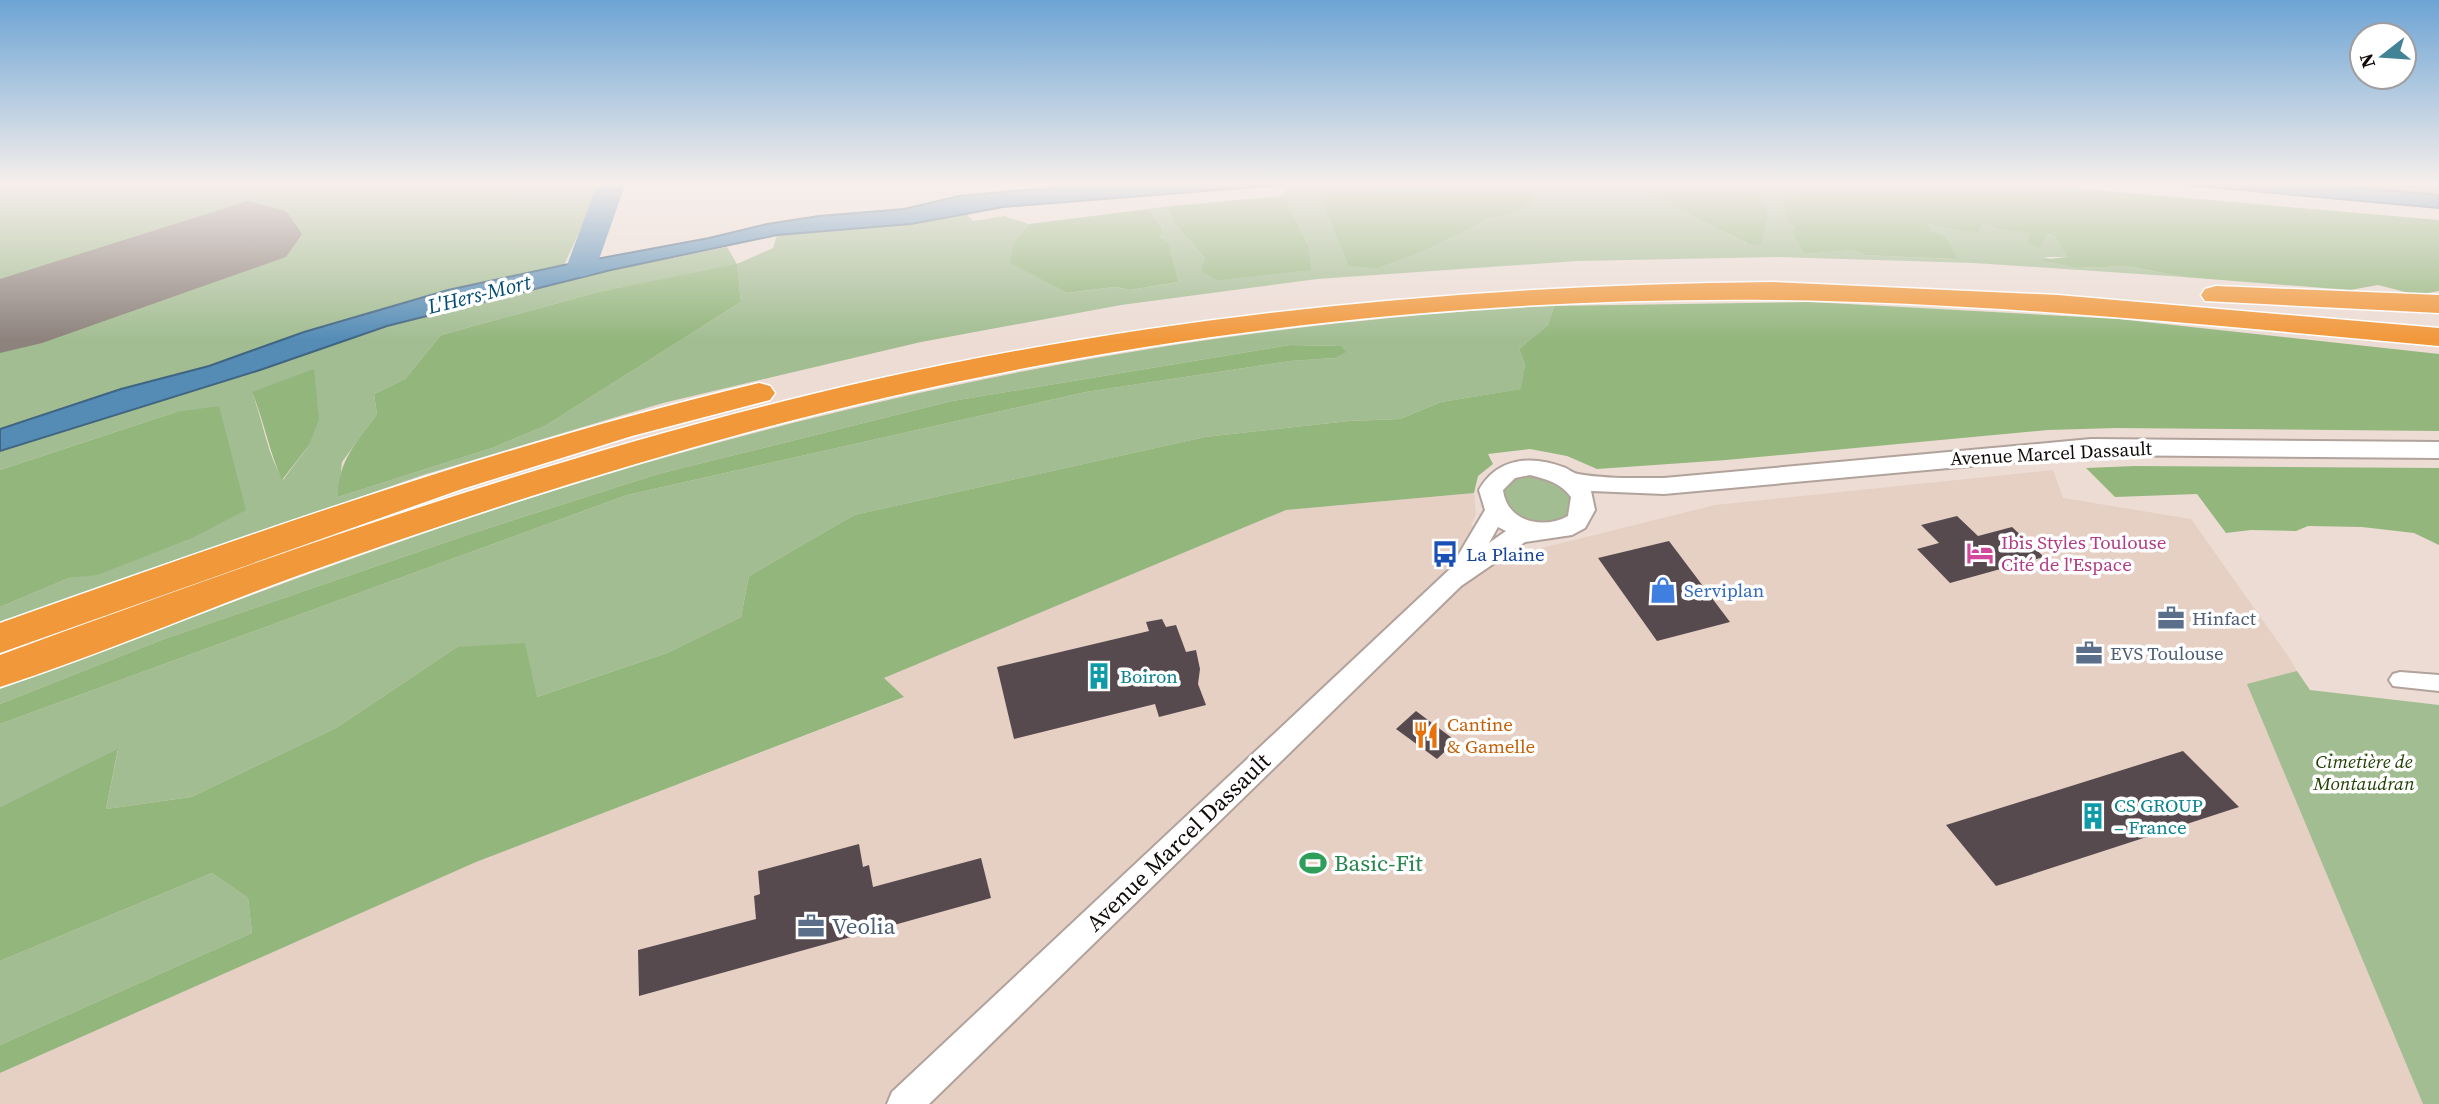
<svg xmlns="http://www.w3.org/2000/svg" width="2439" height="1104" font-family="'Source Serif 4',serif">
  <rect width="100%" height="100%" fill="#ecdcd4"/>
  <path fill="#e6cfc3" d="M2053 470 2063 498 2191 519 2288 656 2297 671 2248 685 2423 1104H0V1073L476 862 903 698 884 678 1286 510 1474 493 1476 514 1471 525 1526 552 1715 505Z"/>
  <g fill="#a2bd92" fill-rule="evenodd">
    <path d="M0 185H601L564 265 448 290 304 332 209 366 121 389 0 429Z"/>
    <path d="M1524 185H1635L1747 244 1764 211 1758 189 1753 185H1787L1796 194 1783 197 1789 224 1796 226 1805 254 1854 250 1864 255 1956 259 1946 236 1930 231 1927 224 1979 232 1983 221 1999 229 2054 235 2067 257H2044L2079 268 2126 266 2184 277 1974 263 1777 257 1577 261 1317 279 1121 305 921 342 663 403 423 475 0 623V607L69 578 97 574 188 540 176 412 0 470V451L260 370 387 326 611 270 727 247 737 264 773 248 777 235 911 224 967 214 973 221 1004 216 1029 224 1014 242 1011 263 1067 293 1115 287 1130 290 1178 282 1158 237 1163 230 1148 209 1170 206 1168 210 1175 224 1205 258 1308 245 1284 196 1285 190C1324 185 1388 232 1423 251 1443 239 1466 227 1489 219 1506 213 1519 210 1535 201L1529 188ZM737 265 741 302 545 426 492 448 338 497 342 462 377 414 374 394 405 379 441 335 598 292ZM252 392 309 445 283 480C267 454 263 421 252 392Z"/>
    <path d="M1554 306 1548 325 1519 349 1525 365 1522 389 1441 402 1400 419 1349 421 1205 437 854 515 749 576 741 617 667 653 537 697 457 647 336 728 191 797 106 809 118 750 0 807V724L627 495 1086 392 1290 361 1335 358 1341 346 1290 345 952 401 658 474 473 533 164 639 0 704V689C199 615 398 537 602 476 910 383 1232 322 1554 306Z"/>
    <path d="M1538 473 1572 492 1571 514C1554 529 1535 524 1515 517L1499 489 1509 478Z"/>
    <path d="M2297 671 2310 690 2439 705V1104H2423L2247 684Z"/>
    <path d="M212 873 248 898 252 933 0 1045V961Z"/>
  </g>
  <g fill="#93b67d">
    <path d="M1279 185 1408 188 1524 185 1529 188 1535 201 1516 212 1488 219 1423 251 1377 268 1349 266 1320 195C1309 191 1287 191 1279 185Z"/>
    <path d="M1753 185 1758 189 1768 215 1761 245 1748 244 1634 186Z"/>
    <path d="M1787 185 2060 187 2439 220V291L2417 295 2378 285 2350 290 2184 277 2126 266 2079 268 2040 260 2067 257 2054 235 2047 234 2039 248 2028 243 2029 233 1999 229 1983 222 1979 233 1927 224 1931 231 1946 236 1957 259 1885 256 1864 255 1854 250 1805 254 1794 235 1795 226 1789 224 1782 197 1795 194Z"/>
    <path d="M2333 185H2439V195L2438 194Z"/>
    <path d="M1284 196 1308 245 1311 270 1218 280 1201 271 1205 258 1175 224 1168 209 1170 206Z"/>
    <path d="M1148 209 1163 230 1159 237 1168 243 1178 282 1130 290 1115 287 1067 293 1010 263 1014 242 1029 224Z"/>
    <path d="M737 264 741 302 545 426 492 448 338 497C337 462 357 442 377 414L374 394 405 379 441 335 598 292Z"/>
    <path d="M1811 302 2118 319 2439 354V431L2116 428 2048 430 1726 460 1597 469 1567 456 1530 449 1488 454 1493 464 1478 476 1474 493 1286 510 884 678 904 697 476 862 0 1073V1045L252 933 248 898 212 873 0 961V807L118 749 106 809 191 797 336 728 457 647 525 643 537 697 667 653 741 617 749 576 854 515 1205 437 1349 421 1400 419 1441 402 1521 389 1525 365 1519 349 1548 325 1554 306Z"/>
    <path d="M1290 345 1341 346 1346 352 1335 358 1290 361 1086 392 627 495 0 724V704L164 639 473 533 658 474 952 401Z"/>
    <path d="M314 369 319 419 309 445 282 480C269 451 264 421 252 392Z"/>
    <path d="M219 406 246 510 188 540 97 575 69 578 0 607V470L176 412Z"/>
    <path d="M2135 466 2439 468V545L2414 533 2362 527 2308 526 2296 531 2251 530 2226 533 2197 494 2115 497 2086 468Z"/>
  </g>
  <g fill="#548cb6" stroke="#406582" stroke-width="2">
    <path d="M1079 185H1282L1003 207 911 224 777 235 611 270 387 326 260 370 0 451V429L121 389 209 366 304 332 448 290 564 265 709 238 767 224 819 216 904 209 959 196Z"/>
    <path d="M2185 185H2333L2438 195 2439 208Z"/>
  </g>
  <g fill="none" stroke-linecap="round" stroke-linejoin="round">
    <path fill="#548cb6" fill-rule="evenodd" d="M597 185H625L596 268 592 274 581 277 570 274 566 268Z"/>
    <path fill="#8d827c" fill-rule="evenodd" d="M248 201 286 211 302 234 286 257 42 343 0 353V279Z"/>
  </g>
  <g fill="#574a4f">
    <path d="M1957 516 1978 536 2012 527 2044 557 1950 583 1917 549 1939 543 1921 525Z"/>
    <path d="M1669 541 1730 622 1657 641 1598 558Z"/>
    <path d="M1162 619 1166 627 1176 625 1186 652 1196 650 1200 669 1198 684 1206 705 1159 717 1155 704 1014 739 997 667 1149 631 1146 622Z"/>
    <path d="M1416 711 1456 741 1437 759 1396 729Z"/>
    <path d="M2183 751 2239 807 1996 886 1946 825Z"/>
    <path d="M859 844 863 867 869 865 873 887 981 858 991 898 639 996 638 950 756 919 754 896 760 894 758 871Z"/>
  </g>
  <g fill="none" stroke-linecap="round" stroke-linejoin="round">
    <defs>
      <path id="minor" d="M2400 672 2439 675V691L2393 686 2389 680 2393 674Z"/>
      <path id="tertiary" d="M2091 439 2439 442V458L2091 455 1664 494 1591 491 1595 510 1585 528 1572 535 1525 542 1461 586 929 1104H887L892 1092 1450 569 1485 510 1479 490C1497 458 1531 455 1563 467 1569 469 1572 473 1578 474 1606 479 1635 478 1664 478ZM1530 475C1546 479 1561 483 1571 497L1568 516C1543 530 1507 522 1503 490L1515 478ZM1498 527 1506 531 1489 543Z"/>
      <g id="motorway">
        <path d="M1772 282 2058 295 2439 328V346C2219 326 1998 303 1776 300 1435 296 1089 341 759 429 602 471 447 522 294 577 196 613 99 655 0 687V655C286 550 575 447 873 380 1168 314 1470 285 1772 282Z"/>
        <path d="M2216 286 2439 295V313L2205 301 2201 295 2205 289Z"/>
        <path d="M759 383 770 386 775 393 770 400 632 436 462 489 0 653V623C251 534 500 445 759 383Z"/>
      </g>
    </defs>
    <use href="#minor" stroke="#b1a29b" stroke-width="4"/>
    <use href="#tertiary" stroke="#b1a29b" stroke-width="4"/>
    <use href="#motorway" stroke="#fff" stroke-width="3"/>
    <use href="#minor" fill="#fff" fill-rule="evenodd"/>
    <use href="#tertiary" fill="#fff" fill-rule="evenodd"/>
    <use href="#motorway" fill="#f1983b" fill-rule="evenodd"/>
  </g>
  <linearGradient id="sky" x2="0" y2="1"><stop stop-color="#6da4d4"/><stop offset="0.54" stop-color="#f6efec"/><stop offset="1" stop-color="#f6efec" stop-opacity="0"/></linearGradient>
  <rect width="2439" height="340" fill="url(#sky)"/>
  <defs>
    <symbol id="hotel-bare" viewBox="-9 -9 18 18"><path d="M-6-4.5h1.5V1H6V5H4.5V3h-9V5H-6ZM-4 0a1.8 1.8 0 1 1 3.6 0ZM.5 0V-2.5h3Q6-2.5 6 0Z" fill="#d1479c" stroke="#fff" stroke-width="2.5" paint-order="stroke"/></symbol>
    <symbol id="bus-bare" viewBox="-9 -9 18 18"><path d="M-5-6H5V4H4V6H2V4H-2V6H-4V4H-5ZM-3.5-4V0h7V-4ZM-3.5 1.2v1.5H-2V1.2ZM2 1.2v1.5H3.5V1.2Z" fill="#1a4fb4" stroke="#fff" stroke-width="2.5" paint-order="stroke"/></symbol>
    <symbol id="shop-bare" viewBox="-9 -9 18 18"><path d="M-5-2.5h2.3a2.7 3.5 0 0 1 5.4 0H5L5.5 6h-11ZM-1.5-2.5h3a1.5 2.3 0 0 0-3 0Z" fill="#3f7fe0" stroke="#fff" stroke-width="2.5" paint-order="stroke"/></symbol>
    <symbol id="office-bare" viewBox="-9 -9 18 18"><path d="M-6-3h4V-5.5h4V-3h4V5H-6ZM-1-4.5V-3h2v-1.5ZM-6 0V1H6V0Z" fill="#5c6f8a" stroke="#fff" stroke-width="2.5" paint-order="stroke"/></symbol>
    <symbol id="building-bare" viewBox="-9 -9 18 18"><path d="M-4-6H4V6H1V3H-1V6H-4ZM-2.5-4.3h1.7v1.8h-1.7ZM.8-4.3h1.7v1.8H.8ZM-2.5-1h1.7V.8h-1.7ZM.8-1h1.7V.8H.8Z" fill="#0f9aa8" stroke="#fff" stroke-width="2.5" paint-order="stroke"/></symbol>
    <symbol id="restaurant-bare" viewBox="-9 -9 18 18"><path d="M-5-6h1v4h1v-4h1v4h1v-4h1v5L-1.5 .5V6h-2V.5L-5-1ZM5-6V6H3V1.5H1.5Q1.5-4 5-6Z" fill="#e8710a" stroke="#fff" stroke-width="2.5" paint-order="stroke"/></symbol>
    <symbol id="stadium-bare" viewBox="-9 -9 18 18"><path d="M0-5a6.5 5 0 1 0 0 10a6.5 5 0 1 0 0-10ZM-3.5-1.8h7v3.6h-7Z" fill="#2e9e5b" stroke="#fff" stroke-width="2.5" paint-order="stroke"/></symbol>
  </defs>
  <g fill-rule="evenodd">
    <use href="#hotel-bare" x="1961" y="534" width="38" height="38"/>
    <use href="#bus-bare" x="1426" y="535" width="38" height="38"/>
    <use href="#shop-bare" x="1644" y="571" width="38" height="38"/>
    <use href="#office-bare" x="2152" y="599" width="38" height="38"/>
    <use href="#office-bare" x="2070" y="634" width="38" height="38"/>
    <use href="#building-bare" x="1080" y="657" width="38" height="38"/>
    <use href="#restaurant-bare" x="1407" y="716" width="38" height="38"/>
    <use href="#building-bare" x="2074" y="797" width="38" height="38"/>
    <use href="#stadium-bare" x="1294" y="844" width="38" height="38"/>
    <use href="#office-bare" x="792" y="907" width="38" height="38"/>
  </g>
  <g text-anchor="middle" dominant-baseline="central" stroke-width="7" stroke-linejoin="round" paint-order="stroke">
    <g font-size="19" fill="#100b09" stroke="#fff">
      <text transform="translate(2051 453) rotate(-3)">Avenue Marcel Dassault</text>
    </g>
    <g font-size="19" fill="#b23c85" stroke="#fff" text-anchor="start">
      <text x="2001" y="542">Ibis Styles Toulouse<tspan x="2001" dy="22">Cité de l'Espace</tspan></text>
    </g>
    <g font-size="19" fill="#164399" stroke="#fff" text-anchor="start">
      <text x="1466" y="554">La Plaine</text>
    </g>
    <g font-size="19" fill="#366cbe" stroke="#fff" text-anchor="start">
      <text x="1684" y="590">Serviplan</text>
    </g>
    <g font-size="19" fill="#4e5e75" stroke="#fff" text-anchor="start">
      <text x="2192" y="618">Hinfact</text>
      <text x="2110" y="653">EVS Toulouse</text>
    </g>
    <g font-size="19" fill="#0d838f" stroke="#fff" text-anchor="start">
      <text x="1120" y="676">Boiron</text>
      <text x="2114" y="805">CS GROUP<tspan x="2114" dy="22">– France</tspan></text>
    </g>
    <g font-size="19" fill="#c56008" stroke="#fff" text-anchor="start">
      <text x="1447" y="724">Cantine<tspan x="1447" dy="22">&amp; Gamelle</tspan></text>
    </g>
    <g font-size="19" font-style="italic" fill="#1f3d00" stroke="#fff">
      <text x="2364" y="761">Cimetière de<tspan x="2364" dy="22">Montaudran</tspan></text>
    </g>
    <g font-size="21" font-style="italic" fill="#014b74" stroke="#fff">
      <text transform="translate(479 294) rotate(-14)">L'Hers-Mort</text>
    </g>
    <g font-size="23" fill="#100b09" stroke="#fff">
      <text transform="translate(1178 842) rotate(-44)">Avenue Marcel Dassault</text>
    </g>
    <g font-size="23" fill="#27864d" stroke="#fff" text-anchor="start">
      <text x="1334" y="863">Basic-Fit</text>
    </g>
    <g font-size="23" fill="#4e5e75" stroke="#fff" text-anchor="start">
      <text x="832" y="926">Veolia</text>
    </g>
  </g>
  <g transform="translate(2383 56) rotate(253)"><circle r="33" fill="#ffffff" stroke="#9f9d9d" stroke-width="2"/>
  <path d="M0-5L12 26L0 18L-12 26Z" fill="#428496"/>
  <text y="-10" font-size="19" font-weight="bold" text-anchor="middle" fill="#100b09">N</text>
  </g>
</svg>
